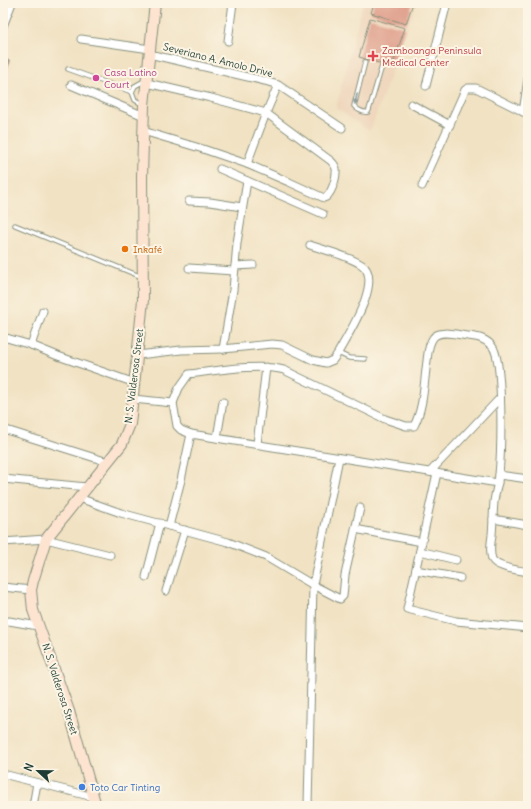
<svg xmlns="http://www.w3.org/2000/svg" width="531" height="809" font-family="Delius,sans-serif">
  <rect width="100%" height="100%" fill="#fcf5e5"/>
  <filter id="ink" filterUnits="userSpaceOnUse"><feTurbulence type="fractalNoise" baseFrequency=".025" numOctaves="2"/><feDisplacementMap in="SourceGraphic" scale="8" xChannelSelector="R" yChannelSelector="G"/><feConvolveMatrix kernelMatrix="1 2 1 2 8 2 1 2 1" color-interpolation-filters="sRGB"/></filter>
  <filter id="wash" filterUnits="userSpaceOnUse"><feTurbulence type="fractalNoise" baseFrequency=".012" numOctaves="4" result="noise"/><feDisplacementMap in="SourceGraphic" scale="16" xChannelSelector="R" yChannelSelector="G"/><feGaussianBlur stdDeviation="0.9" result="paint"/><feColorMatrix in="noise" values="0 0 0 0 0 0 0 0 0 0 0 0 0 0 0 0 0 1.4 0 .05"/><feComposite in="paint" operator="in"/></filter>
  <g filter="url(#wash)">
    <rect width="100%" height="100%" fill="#f1e2c3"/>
    <path fill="#efd6bc" d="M363 3H416L370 131 336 108Z"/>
    <g id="blocks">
      <g fill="#de9c88">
        <path d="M374 3H413L406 24 371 13Z"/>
        <path d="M370 18 405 28 392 67 359 57Z"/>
        <path d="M3 58 10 61 4 77 3 76Z"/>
      </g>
    </g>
  </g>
  <g filter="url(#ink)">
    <use href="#blocks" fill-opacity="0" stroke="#88907c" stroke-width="1"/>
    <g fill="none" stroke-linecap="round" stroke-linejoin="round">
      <defs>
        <g id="service">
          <path d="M365 62 354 106C356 109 363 113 368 112L369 110 382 66"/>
          <path d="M68 69 132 92 135 86 144 81"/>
          <path d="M132 92 135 100 142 104"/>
          <path d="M15 225 142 277"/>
          <path d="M338 353 349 358 365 359"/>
        </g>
        <g id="minor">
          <path d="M3 26 12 3"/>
          <path d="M81 39 150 49"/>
          <path d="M228 41 233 3"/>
          <path d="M149 54 265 81 278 85 342 128"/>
          <path d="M71 85 144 116"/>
          <path d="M426 86 447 3"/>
          <path d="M411 104 450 125"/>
          <path d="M523 112 528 79"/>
          <path d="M143 131 203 149 247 164 289 182 324 198C331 196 336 179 336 172 337 168 334 164 331 161L266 113 211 98 147 83"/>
          <path d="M247 164 266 113 278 85"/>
          <path d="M220 169 323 214"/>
          <path d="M422 186 461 99 465 90 468 88H476L528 114"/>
          <path d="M189 201 210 202 242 207"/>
          <path d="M235 266 253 265"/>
          <path d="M189 268 234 271"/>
          <path d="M3 337 31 345 58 356 135 383"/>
          <path d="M31 345 43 311"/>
          <path d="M223 349 233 290 237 243 247 181"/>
          <path d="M138 355 181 350 223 349 272 344 282 345 313 360 326 363 333 360 338 353C347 336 384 280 362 265 347 255 327 251 310 245"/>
          <path d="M133 399 173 403 177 426 181 430 191 434 498 483"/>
          <path d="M173 403 179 388 189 374C215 371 260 363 284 370L385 419 406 426H414C424 407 424 382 427 361 428 353 428 345 433 338 439 329 458 335 468 336 477 337 485 338 492 346 504 359 501 453 499 475 498 484 495 493 494 502 493 513 493 524 492 535 491 543 489 551 492 559 496 568 519 570 528 572"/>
          <path d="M3 429 108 462"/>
          <path d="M217 438 223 402"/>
          <path d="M257 444 266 367"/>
          <path d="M430 472 500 398"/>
          <path d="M437 473 407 609 456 621 528 628"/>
          <path d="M499 475 528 479"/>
          <path d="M3 479 87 487"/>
          <path d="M79 498 121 513 228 542 266 557 313 585 340 599 343 596 345 575 360 508"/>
          <path d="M493 519 528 525"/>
          <path d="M169 526 181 480 191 434"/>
          <path d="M355 529 422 542"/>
          <path d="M3 542 46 539 110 555"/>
          <path d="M420 551 456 560"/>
          <path d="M416 570 460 578"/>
          <path d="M146 577 160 523"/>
          <path d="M3 587 31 590"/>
          <path d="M166 591 185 530"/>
          <path d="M3 623 9 621 38 626"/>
          <path d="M3 774 93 797"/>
          <path d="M33 806 37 783"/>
          <path d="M308 806 313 585 339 458"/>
        </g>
        <path id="secondary" d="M96 806 69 711 33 610 31 590 33 581 46 539 122 444 130 424 143 300 142 177 144 105 155 3"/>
      </defs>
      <use href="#service" stroke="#88907c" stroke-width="5.5"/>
      <use href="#minor" stroke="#88907c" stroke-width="9"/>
      <use href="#secondary" stroke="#88907c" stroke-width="12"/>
      <use href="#service" stroke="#fff" stroke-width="3.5"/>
      <use href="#minor" stroke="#fff" stroke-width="7"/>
      <use href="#secondary" stroke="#fde4d1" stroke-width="10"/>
    </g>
    <defs><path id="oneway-solid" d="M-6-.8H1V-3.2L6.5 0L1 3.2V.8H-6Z"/></defs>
    <use fill="#8f9e9a" href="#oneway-solid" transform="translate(356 99) rotate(102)"/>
  </g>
  <path fill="#e0444e" stroke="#fcf5e5" stroke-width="1.5" d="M371 50h4v4h4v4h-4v4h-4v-4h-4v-4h4z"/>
  <circle fill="#d1479c" stroke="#fcf5e5" stroke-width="1.5" cx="96" cy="78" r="4"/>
  <circle fill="#e8710a" stroke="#fcf5e5" stroke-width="1.5" cx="125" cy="249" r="4"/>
  <circle fill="#3f7fe0" stroke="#fcf5e5" stroke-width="1.5" cx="82" cy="787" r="4"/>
  <g text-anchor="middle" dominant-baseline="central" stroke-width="4" stroke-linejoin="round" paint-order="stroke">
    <g font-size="10" fill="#be3a42" stroke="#fcf5e5" text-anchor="start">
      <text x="382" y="50">Zamboanga Peninsula<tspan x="382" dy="12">Medical Center</tspan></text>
    </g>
    <g font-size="10" fill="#1f3d34" stroke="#fcf5e5">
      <text transform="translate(218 60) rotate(14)">Severiano A. Amolo Drive</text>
      <text transform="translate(134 376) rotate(-83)">N. S. Valderosa Street</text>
      <text transform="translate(60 689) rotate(72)">N. S. Valderosa Street</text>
    </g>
    <g font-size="10" fill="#b23c85" stroke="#fcf5e5" text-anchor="start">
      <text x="104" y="72">Casa Latino<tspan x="104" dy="12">Court</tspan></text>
    </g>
    <g font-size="10" fill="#c56008" stroke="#fcf5e5" text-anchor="start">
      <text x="133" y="249">Inkafé</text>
    </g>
    <g font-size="10" fill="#366cbe" stroke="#fcf5e5" text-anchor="start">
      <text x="90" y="787">Toto Car Tinting</text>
    </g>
  </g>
  <rect width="531" height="809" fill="none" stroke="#fcf5e5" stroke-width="16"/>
  <g transform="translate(38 771) rotate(292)" stroke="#fcf5e5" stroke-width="3" paint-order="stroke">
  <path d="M0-3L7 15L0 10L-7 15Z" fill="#1f3d34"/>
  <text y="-6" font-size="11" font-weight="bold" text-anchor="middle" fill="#1f3d34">N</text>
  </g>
</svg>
